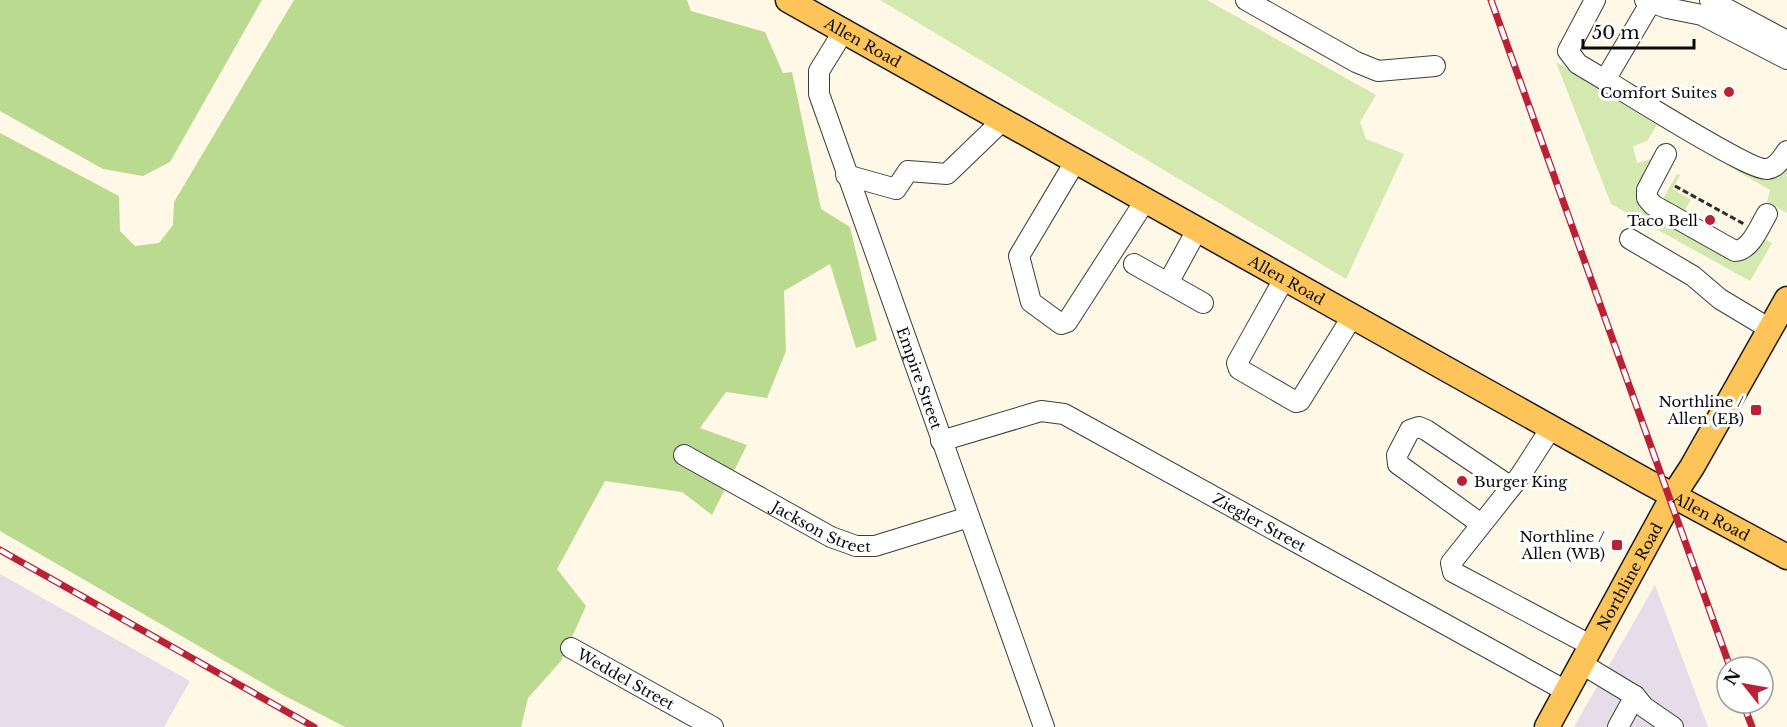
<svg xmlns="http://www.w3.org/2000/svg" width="1787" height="727" font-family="'Libre Baskerville',serif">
  <rect width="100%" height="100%" fill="#fff8e6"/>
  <g fill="#e7ddea">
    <path d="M0 574 190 681 164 727H0Z"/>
    <path d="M1655 585 1708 727H1574Z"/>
  </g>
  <g fill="#d4e9b0">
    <path d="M880 0H1207L1376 95 1360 122 1366 139 1404 154 1346 279Z"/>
    <path d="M1556 62 1755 173 1787 166V213L1767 202 1770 190 1657 125 1647 141 1633 146 1637 163 1652 159 1656 161 1642 190 1731 255 1759 236 1772 243 1750 281 1611 204Z"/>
    <path d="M1677 174 1680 175 1673 189 1691 200 1683 213 1664 203V197Z"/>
  </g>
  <g fill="#b9da8f">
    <path d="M0 0H262L170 162 143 176 103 169 0 111Z"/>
    <path d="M294 0H687L691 11 765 32 783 73 792 72 821 209 850 227 877 340 856 348 830 264 784 291 786 351 767 398 726 392 700 428 747 445 712 515 682 492 605 481 557 569 586 606 561 661 528 698 521 727H345L285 696 0 531V133L119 196 120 231 135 246 159 243 173 225 174 202Z"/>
  </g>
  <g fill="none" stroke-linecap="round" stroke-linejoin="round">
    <defs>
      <g id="minor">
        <path d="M1246 0 1356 62 1378 71 1435 66"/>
        <path d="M1595 0 1568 51 1578 64 1605 80 1651 2"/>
        <path d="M1645 0 1667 8 1702 15 1787 59"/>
        <path d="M1710 0 1787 41"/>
        <path id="s1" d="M843 32 819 71V94L1044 727"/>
        <path d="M1605 80C1629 94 1750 171 1767 169 1777 168 1782 158 1787 151"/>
        <path d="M1666 154 1647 190V198L1653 205 1735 251C1751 250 1759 227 1767 214"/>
        <path d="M1075 162 1019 256 1031 302 1061 324 1067 322 1145 201"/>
        <path d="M846 175 896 189 908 171 947 174 1002 121"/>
        <path d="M1630 239 1693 276 1720 299 1770 329"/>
        <path d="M1134 264 1203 303"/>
        <path d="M1284 279 1237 363 1239 369 1296 402 1300 401 1352 317"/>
        <path d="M1168 283 1197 230"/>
        <path d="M1551 428 1520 476 1451 563 1453 572 1592 646"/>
        <path id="s2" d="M941 441 1041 411 1064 414 1566 691"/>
        <path id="s3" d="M684 455 831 537 856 546H875L969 517"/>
        <path d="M1481 524 1398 464 1397 455 1410 430 1419 427 1426 430 1511 487"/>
        <path id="s4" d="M571 648 713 727"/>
        <path d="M1582 664 1635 696 1644 707 1673 727"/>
        <path d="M1618 727 1635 696"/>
      </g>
      <g id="major">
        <path id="s5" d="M788 0 1648 482 1787 557"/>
        <path id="s6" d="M1547 727 1673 496 1692 467 1787 299"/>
      </g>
    </defs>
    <use href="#minor" stroke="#3d3d3d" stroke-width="22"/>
    <use href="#major" stroke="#1b1b1b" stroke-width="27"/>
    <path stroke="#2c2c2c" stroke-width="3" stroke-dasharray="6 3" stroke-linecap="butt" d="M1675 186 1744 224"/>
    <use href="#minor" stroke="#fff" stroke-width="20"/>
    <use href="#major" stroke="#fdc459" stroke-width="24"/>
    <defs>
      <g id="rail">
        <path d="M1491 0 1730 667"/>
        <path d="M0 550 314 727"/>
        <path d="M1743 703 1752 727"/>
      </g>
    </defs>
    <use href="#rail" stroke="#bc2037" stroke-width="7"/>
    <use href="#rail" stroke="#fff" stroke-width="4.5" stroke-dasharray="14" stroke-linecap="butt"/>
  </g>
  <g fill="#bc2037" stroke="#fff" stroke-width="2">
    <circle cx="1729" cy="92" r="6"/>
    <circle cx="1710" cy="220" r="6"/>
    <rect x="1750" y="404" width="12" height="12" rx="3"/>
    <circle cx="1462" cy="481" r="6"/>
    <rect x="1611" y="539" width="12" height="12" rx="3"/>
  </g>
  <g text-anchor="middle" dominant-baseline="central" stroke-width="6" stroke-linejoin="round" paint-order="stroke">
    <g font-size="15" fill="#0a0a0a" stroke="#fff">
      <text stroke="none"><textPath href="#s5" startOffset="86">Allen Road</textPath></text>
      <text stroke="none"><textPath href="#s5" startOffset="572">Allen Road</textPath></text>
      <text stroke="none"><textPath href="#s1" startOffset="370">Empire Street</textPath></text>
      <text stroke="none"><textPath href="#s5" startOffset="1058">Allen Road</textPath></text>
      <text stroke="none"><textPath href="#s2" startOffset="351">Ziegler Street</textPath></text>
      <text stroke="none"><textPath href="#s3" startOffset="156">Jackson Street</textPath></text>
      <text stroke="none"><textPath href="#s6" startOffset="172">Northline Road</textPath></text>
      <text stroke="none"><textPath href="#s4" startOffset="63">Weddel Street</textPath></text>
    </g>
    <g font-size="15" fill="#0a0a0a" stroke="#fff" text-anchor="end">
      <text x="1717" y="92">Comfort Suites</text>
      <text x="1698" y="220">Taco Bell</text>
      <text x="1744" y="401">Northline /<tspan x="1744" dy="17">Allen (EB)</tspan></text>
      <text x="1474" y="481" text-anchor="start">Burger King</text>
      <text x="1605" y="536">Northline /<tspan x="1605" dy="17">Allen (WB)</tspan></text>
    </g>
  </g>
  <g transform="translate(1745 685) rotate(301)"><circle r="28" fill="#ffffff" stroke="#9d9d9d" stroke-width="1.5"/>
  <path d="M0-4.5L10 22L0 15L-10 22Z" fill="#bc2037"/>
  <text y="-9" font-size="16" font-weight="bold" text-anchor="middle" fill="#0a0a0a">N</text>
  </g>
  <path d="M1583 39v9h111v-9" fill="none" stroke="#0a0a0a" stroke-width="3"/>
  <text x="1592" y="39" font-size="18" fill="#0a0a0a" stroke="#ffffff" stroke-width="4.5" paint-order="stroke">50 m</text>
</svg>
